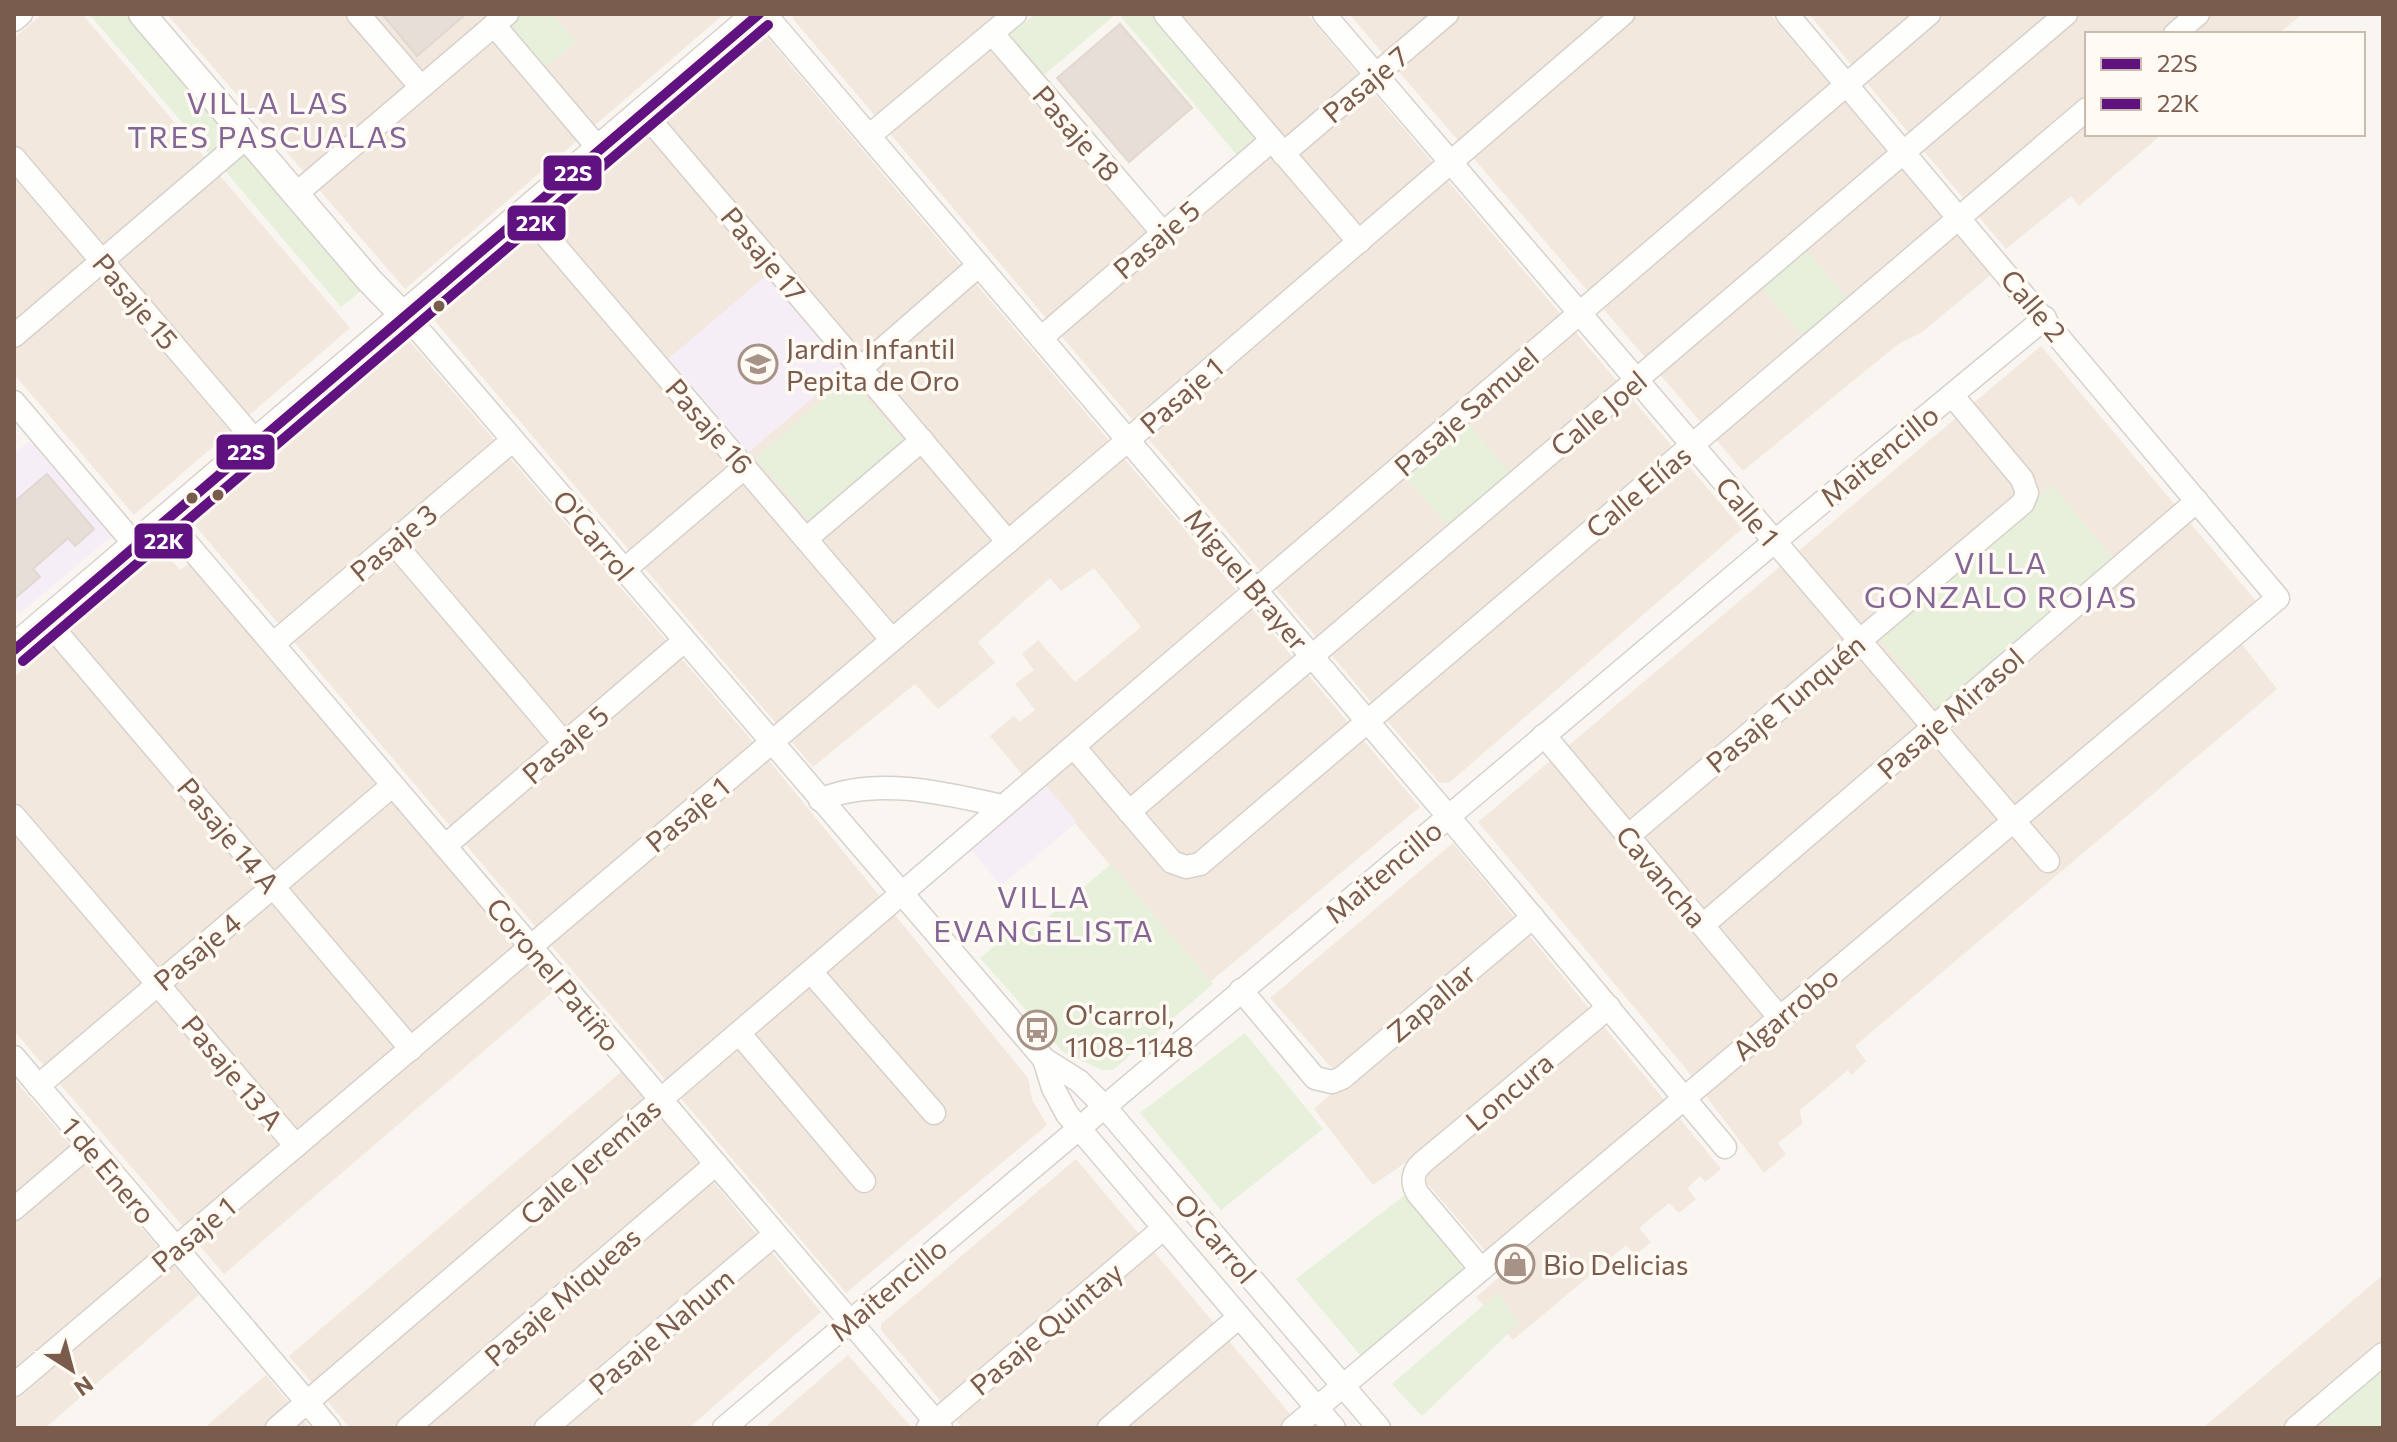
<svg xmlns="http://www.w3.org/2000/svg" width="2397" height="1442" font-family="Commissioner,sans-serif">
  <rect width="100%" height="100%" fill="#f9f5f0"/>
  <g fill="#f2e8de">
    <path d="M42 14H82L350 328 134 515 14 374V38Z"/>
    <path d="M167 14H724L405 289Z"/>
    <path d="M793 14H999L978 32 1159 245 1283 139 1177 14H1307L1742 529 1449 783 1439 782 793 19Z"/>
    <path d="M1349 14H1770L1991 275 1922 332 1897 345 1743 471Z"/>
    <path d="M1809 14H2302L2278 34H2087V134H2162L2079 206 2071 196 2006 249Z"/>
    <path d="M765 35 1420 807 1209 983 1043 785 1035 790 990 736 1014 716 1019 722 1035 710 1015 684 1034 670 1022 654 1038 640 1075 682 1141 627 1094 568 1061 591 1050 578 978 642 995 663 938 709 915 684 813 767 434 320Z"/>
    <path d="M408 339 771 763 1028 1078 1032 1100 1047 1125 846 1293 193 523Z"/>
    <path d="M2041 346 2256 601 2228 626 2277 689 1855 1046 1866 1061 1852 1075 1848 1070 1800 1110 1802 1124 1778 1143 1786 1154 1764 1173 1682 1064 1478 822Z"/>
    <path d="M163 550 180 570 190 563 555 990 224 1274 14 1031V677Z"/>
    <path d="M1453 843 1721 1169 1705 1182 1700 1176 1687 1188 1696 1199 1679 1213 1669 1203 1639 1228 1651 1242 1635 1255 1626 1245 1513 1340 1476 1297 1504 1273 1408 1161 1373 1185 1314 1109 1344 1082 1270 998Z"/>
    <path d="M622 1071 821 1312 689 1428H350L289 1356Z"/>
    <path d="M14 1079 199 1295 45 1428H14Z"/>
    <path d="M1076 1159 1302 1428H963L881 1330V1324Z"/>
    <path d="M2383 1275V1428H2203Z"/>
    <path d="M848 1355 912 1428H764Z"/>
    <path d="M266 1375 310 1428H204Z"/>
  </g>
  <g fill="#f6eef6">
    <path d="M767 275 847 369 748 453 668 359Z"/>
    <path d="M31 440 113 535 20 613 14 606V454Z"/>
    <path d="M1043 782 1077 822 1001 886 968 846Z"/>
  </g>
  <g fill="#e7f0db">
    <path d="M89 14H125L233 139 212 157Z"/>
    <path d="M517 14H553L576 42 543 69 512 32V19Z"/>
    <path d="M1035 14H1116L1044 75 1010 35Z"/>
    <path d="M1119 14H1153L1259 138 1237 155Z"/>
    <path d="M241 148 362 290 341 307 221 166Z"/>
    <path d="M1805 249 1850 301 1806 339 1761 288Z"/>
    <path d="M848 377 904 441 811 521 756 458Z"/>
    <path d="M1469 424 1511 475 1449 527 1405 476Z"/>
    <path d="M2052 485 2115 560 1939 710 1875 634Z"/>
    <path d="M1111 864 1213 984 1113 1070H1102L1062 1051 980 958 1026 921 1034 929Z"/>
    <path d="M1245 1033 1323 1129 1221 1210 1140 1113Z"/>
    <path d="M1405 1195 1465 1268 1361 1356 1296 1279Z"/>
    <path d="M1498 1293 1519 1323 1422 1416 1392 1384Z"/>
    <path d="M2383 1368V1428H2333L2324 1417Z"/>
  </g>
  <g fill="#e6ded7" stroke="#e2d8d2" stroke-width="2">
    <path d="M382 14H466L417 56Z"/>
    <path d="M1120 24 1192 108 1129 162 1057 78Z"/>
    <path d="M47 474 94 529 75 546 68 538 33 569 40 577 14 599V502Z"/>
  </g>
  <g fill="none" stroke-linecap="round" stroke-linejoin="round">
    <defs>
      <g id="minor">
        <path d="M358 14 421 87"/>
        <path d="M765 14 1448 816 1725 1147"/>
        <path d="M1165 14 1359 242"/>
        <path d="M1324 14 2048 861"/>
        <path d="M14 20 21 14"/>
        <path d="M494 25 600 150"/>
        <path d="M992 33 1163 233"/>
        <path d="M2175 34 2198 14"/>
        <path d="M644 113 1008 542"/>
        <path d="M869 136 1015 14"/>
        <path d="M1283 154 1447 14"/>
        <path d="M14 158 257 443"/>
        <path d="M296 194 507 14"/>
        <path d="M527 213 892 640"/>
        <path d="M405 317 424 336 1044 1059 1079 1081 1104 1106 1379 1428"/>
        <path d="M14 336 247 137"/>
        <path d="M1041 338 1272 140"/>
        <path d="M861 368 979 265"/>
        <path d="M14 402 136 546"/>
        <path d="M167 520 941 1428"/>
        <path d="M806 539 922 440"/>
        <path d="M393 542 565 744"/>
        <path d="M624 570 745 467"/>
        <path d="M48 622 411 1049"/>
        <path d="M273 644 513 440"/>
        <path d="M1544 735 1779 1017"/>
        <path d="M1074 747 1172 862 1186 867 1200 864 2087 109"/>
        <path d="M820 800C875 776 945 793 1002 806"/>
        <path d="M1129 812 2066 14"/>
        <path d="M14 816 296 1146"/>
        <path d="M1628 836 2023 503 2027 493 2022 479 1952 395"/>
        <path d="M445 846 684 641"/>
        <path d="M1703 925 2197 501"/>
        <path d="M811 972 934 1113"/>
        <path d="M1241 990 1315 1078 1332 1082 1342 1078 1533 917"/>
        <path d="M739 1033 864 1181"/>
        <path d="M14 1057 329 1428"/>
        <path d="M1044 1059 1053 1088 1067 1114 1334 1428"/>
        <path d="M38 1086 393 785"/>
        <path d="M14 1209 89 1145"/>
        <path d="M1481 1269 1418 1194C1411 1183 1412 1172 1422 1163L1609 1007"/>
        <path d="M14 1385 1128 440 1623 14"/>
        <path d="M277 1428 1929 14"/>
        <path d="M408 1428 716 1164"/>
        <path d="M546 1428 775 1234"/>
        <path d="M724 1428 1774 542 2045 318"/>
        <path d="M928 1428 1164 1228"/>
        <path d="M1109 1428 1239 1317"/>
        <path d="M1293 1428 2278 598 1787 14"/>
        <path d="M2296 1428 2383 1354"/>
      </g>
      <path id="tertiary" d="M142 14 369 280 405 317"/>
      <path id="secondary" d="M14 650 759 14"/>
    </defs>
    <use href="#minor" stroke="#d7d1cb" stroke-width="25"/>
    <use href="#tertiary" stroke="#d7d1cb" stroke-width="29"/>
    <use href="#secondary" stroke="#d9d2cb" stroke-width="33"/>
    <use href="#minor" stroke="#fefefd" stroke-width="22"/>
    <use href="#tertiary" stroke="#fefefd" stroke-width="26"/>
    <use href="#secondary" stroke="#fefefd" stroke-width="30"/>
    <defs>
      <path id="bus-1" d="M14 650 759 14"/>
      <path id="bus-2" d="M23 661 768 25"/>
    </defs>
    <use href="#bus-1" stroke="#fffaf3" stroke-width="16"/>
    <use href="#bus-2" stroke="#fffaf3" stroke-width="16"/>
    <use href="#bus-1" stroke="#5f1280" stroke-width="10"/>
    <use href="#bus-2" stroke="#5f1280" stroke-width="10"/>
  </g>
  <defs>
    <symbol id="school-ring" viewBox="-11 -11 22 22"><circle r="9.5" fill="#fffaf3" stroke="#a69286" stroke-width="1.5"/><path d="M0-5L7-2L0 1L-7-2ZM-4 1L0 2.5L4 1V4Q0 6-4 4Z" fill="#a69286"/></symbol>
    <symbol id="bus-ring" viewBox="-11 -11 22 22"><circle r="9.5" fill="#fffaf3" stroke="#a69286" stroke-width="1.5"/><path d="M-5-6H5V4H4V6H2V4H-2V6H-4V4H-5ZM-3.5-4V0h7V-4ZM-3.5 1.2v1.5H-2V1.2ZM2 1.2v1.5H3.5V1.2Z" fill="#a69286"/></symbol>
    <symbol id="shop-ring" viewBox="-11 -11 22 22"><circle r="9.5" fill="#fffaf3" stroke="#a69286" stroke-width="1.5"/><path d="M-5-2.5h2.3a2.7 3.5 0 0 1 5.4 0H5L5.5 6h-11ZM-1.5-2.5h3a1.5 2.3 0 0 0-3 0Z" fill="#a69286"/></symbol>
  </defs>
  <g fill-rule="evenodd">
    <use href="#school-ring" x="736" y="342" width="44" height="44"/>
    <use href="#bus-ring" x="1015" y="1008" width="44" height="44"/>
    <use href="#shop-ring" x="1493" y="1242" width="44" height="44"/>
  </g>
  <g fill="#7a5c4d" stroke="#fffaf3" stroke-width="3">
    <circle cx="439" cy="306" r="7"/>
    <circle cx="218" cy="495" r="7"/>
    <circle cx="192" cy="498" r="7"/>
  </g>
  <g text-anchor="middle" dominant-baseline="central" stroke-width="7" stroke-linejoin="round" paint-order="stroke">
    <g font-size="28" fill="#7a5c4d" stroke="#fffaf3">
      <text transform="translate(1365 84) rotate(-40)">Pasaje 7</text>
      <text transform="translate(1077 133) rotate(49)">Pasaje 18</text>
      <text transform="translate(1156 239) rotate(-41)">Pasaje 5</text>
      <text transform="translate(764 254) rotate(50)">Pasaje 17</text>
      <text transform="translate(136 301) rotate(50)">Pasaje 15</text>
      <text transform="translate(2034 305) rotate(50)">Calle 2</text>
      <text transform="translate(1181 395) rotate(-41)">Pasaje 1</text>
      <text transform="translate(1466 411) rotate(-41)">Pasaje Samuel</text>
      <text transform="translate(1598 413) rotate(-40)">Calle Joel</text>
      <text transform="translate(710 426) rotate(49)">Pasaje 16</text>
      <text transform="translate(1879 455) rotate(-39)">Maitencillo</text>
      <text transform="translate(1638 491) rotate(-40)">Calle Elías</text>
      <text transform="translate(1748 511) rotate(50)">Calle 1</text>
      <text transform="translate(594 535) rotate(50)">O'Carrol</text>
      <text transform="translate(393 542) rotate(-40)">Pasaje 3</text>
      <text transform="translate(1247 579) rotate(50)">Miguel Brayer</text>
      <text transform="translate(1785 703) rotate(-40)">Pasaje Tunquén</text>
      <text transform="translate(1950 713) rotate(-41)">Pasaje Mirasol</text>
      <text transform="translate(565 744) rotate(-41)">Pasaje 5</text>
      <text transform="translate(687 814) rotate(-40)">Pasaje 1</text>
      <text transform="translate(229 835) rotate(50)">Pasaje 14 A</text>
      <text transform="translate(1383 871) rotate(-40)">Maitencillo</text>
      <text transform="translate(1662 876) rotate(50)">Cavancha</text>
      <text transform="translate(197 951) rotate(-40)">Pasaje 4</text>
      <text transform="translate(554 974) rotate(50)">Coronel Patiño</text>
      <text transform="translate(1431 1002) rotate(-40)">Zapallar</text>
      <text transform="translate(1785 1013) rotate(-40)">Algarrobo</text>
      <text transform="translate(233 1072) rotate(50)">Pasaje 13 A</text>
      <text transform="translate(1509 1091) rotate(-40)">Loncura</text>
      <text transform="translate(590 1161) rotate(-41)">Calle Jeremías</text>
      <text transform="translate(109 1170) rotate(50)">1 de Enero</text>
      <text transform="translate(193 1234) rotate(-40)">Pasaje 1</text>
      <text transform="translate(1216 1238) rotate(49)">O'Carrol</text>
      <text transform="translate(888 1289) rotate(-40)">Maitencillo</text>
      <text transform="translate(562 1296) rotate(-41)">Pasaje Miqueas</text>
      <text transform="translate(1046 1328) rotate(-40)">Pasaje Quintay</text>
      <text transform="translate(661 1331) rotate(-40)">Pasaje Nahum</text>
    </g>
    <g font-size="28" fill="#7a5c4d" stroke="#fffaf3" text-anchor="start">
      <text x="786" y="348">Jardin Infantil<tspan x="786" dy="32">Pepita de Oro</tspan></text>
      <text x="1065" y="1014">O'carrol,<tspan x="1065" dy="32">1108-1148</tspan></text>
      <text x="1543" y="1264">Bio Delicias</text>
    </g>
    <g font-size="30" letter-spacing="2" fill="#846695" stroke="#fffaf3">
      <text x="268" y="101">VILLA LAS<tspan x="268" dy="34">TRES PASCUALAS</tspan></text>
      <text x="2001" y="561">VILLA<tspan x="2001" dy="34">GONZALO ROJAS</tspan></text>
      <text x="1044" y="895">VILLA<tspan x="1044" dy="34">EVANGELISTA</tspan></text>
    </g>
  </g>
  <g stroke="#fffaf3" stroke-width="3">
    <rect x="542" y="154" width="61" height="38" rx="8" fill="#5f1280"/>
    <rect x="506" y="204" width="61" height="38" rx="8" fill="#5f1280"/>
    <rect x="215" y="433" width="61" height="38" rx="8" fill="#5f1280"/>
    <rect x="133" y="522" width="61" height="38" rx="8" fill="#5f1280"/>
  </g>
  <g font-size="22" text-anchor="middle" font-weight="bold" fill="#fff">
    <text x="573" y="181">22S</text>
    <text x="536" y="231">22K</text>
    <text x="246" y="460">22S</text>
    <text x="164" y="549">22K</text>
  </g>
  <rect width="2397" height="1442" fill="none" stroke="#7a5c4d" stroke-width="32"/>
  <rect x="2085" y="32" width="280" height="104" fill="#fffaf3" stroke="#cabbb1" stroke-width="2"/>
  <rect x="2101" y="58" width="40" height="12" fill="#5f1280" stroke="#cabbb1" stroke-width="2"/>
  <text x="2157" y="72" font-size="24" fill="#7a5c4d">22S</text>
  <rect x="2101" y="98" width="40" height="12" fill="#5f1280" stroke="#cabbb1" stroke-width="2"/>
  <text x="2157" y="112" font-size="24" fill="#7a5c4d">22K</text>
  <g transform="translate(72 1370) rotate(144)" stroke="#fffaf3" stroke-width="6" paint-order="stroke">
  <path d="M0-6L14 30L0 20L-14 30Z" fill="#7a5c4d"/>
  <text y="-12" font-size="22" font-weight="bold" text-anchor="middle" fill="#7a5c4d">N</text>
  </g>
</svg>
